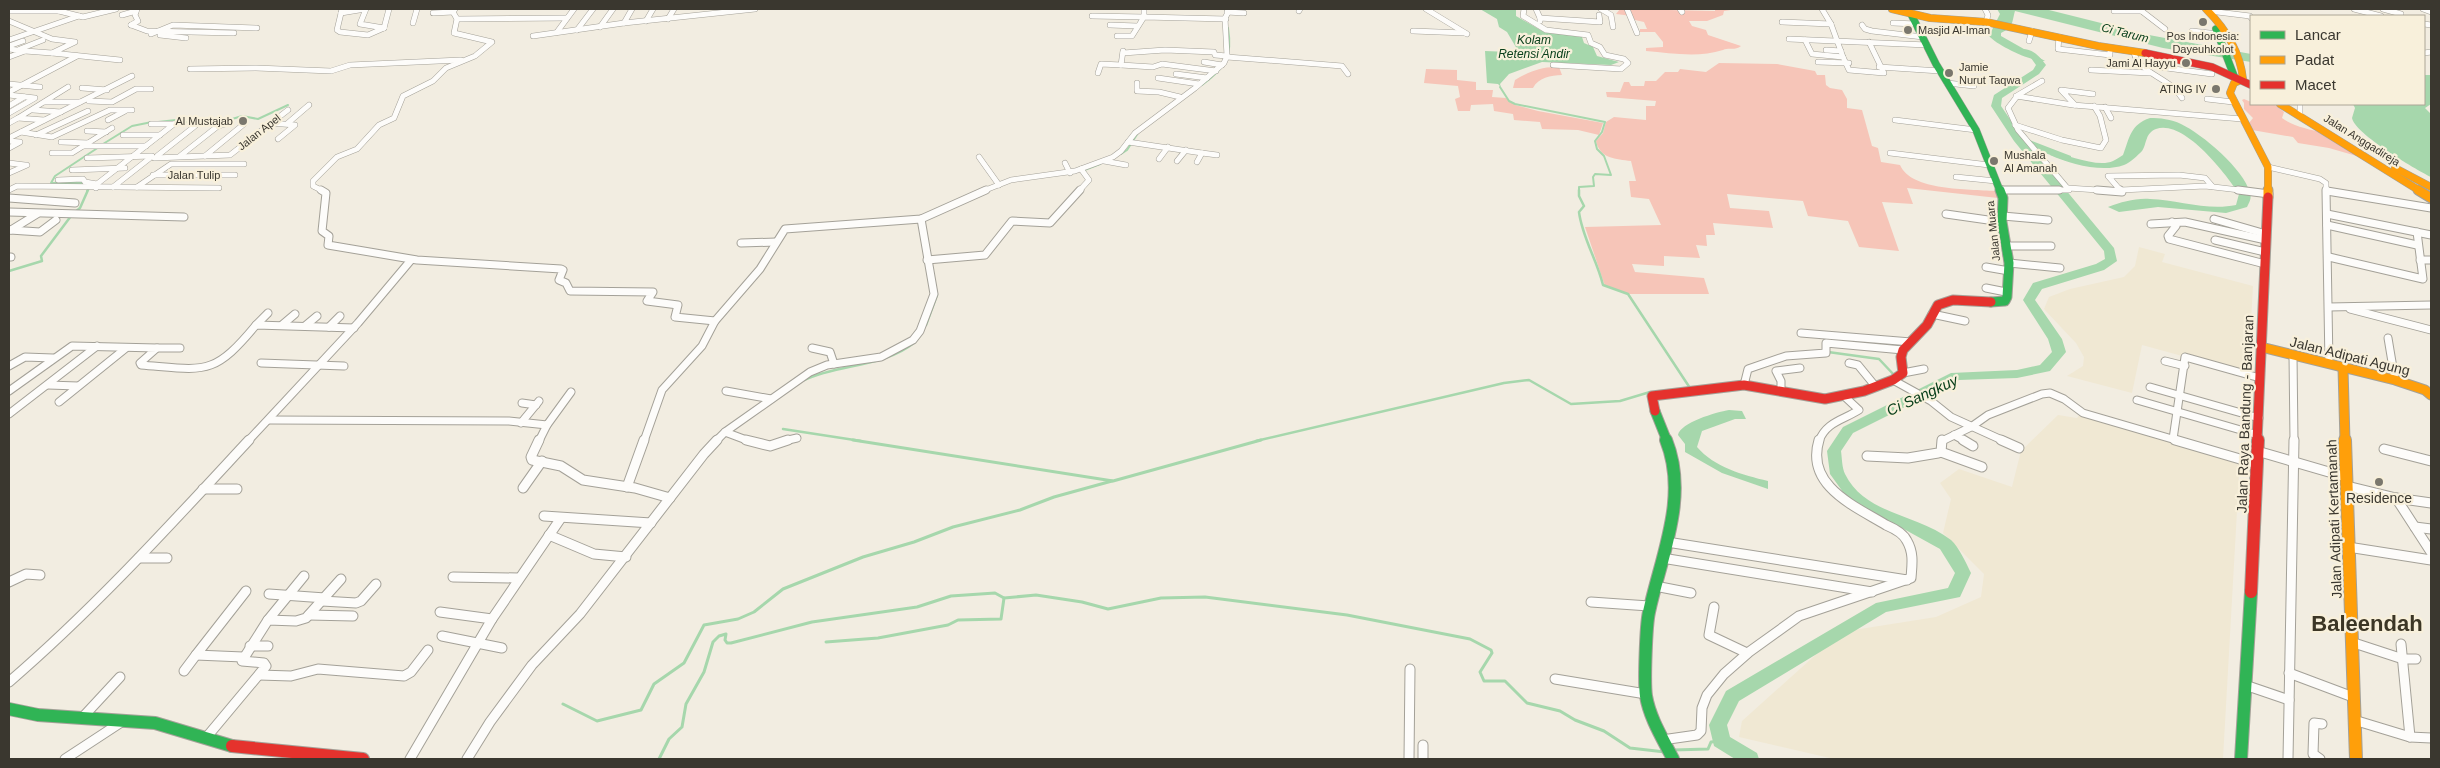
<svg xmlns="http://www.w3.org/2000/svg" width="2440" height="768" font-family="Arial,sans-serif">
  <rect width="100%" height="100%" fill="#f2ede1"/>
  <g fill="#f0e8d3">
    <path d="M2139 247 2165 254 2162 262 2253 286 2248 374 2142 345 2132 393 2067 376 2083 366 2084 357 2076 343 2044 309 2049 297 2070 289 2124 277 2135 266Z"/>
    <path d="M2081 413 2240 458 2223 759H1834L1739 737 1742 721 1841 632 1936 617 1981 597 1984 574 1943 533 1951 499 1940 483 1959 469 2012 487 2021 451 2058 415 2077 418Z"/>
  </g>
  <g fill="#f6c5b8">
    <path d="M1719 63 1777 64 1815 71 1817 75H1825L1826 85 1830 88 1842 90 1847 99V108L1862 110 1872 146 1878 148 1881 162 1900 165C1911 191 1969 189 1995 191L1998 198 1907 188 1913 204 1882 202 1899 251 1859 247 1848 221 1808 216 1803 201 1727 194 1730 208 1769 211 1773 228 1713 223 1715 235H1706L1707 246 1696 245 1700 258 1664 256V266L1632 264 1635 272 1704 278 1709 294H1629L1605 286 1585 227 1661 225 1649 199 1631 197 1629 181H1636L1631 161C1616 159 1600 159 1596 141L1603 133 1606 122 1614 117 1646 120V106H1655L1656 101 1607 97 1606 92H1620L1624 82H1629L1631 86H1644L1645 81H1656L1665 72H1678L1680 69 1706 72Z"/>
    <path d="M1559 67 1562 75C1551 75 1538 78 1533 88H1513L1515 80C1528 72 1542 66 1559 67Z"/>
    <path d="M1426 69 1457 70V80L1476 82V90H1493L1492 97 1506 98 1515 105 1538 111 1603 123 1599 135 1578 130 1542 129 1540 122 1514 120 1513 114 1494 111 1493 104 1471 105 1470 111H1458L1455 99 1460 97 1458 86 1424 83Z"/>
  </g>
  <g fill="#f8c5b8">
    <path d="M1620 9 1715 11V9H1737L1724 11 1723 15 1707 21H1689L1692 26 1706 30 1708 35 1741 46C1735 51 1729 47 1723 50 1698 58 1671 53 1646 51V48L1663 47V42L1655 32H1640V29H1647L1644 22 1635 20 1632 16 1616 14Z"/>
    <path d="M2244 99 2251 102V104H2274L2284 112 2282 118C2294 127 2310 129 2323 133 2336 138 2349 150 2360 157L2329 148 2298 143 2293 137 2252 130 2249 123 2253 118 2244 109V103L2242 100Z"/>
  </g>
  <g fill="#a6d7ac">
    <path d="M1480 9H1516V16L1544 32 1582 37 1584 43 1593 47 1597 56 1619 62 1611 65 1542 62 1509 74 1500 84 1501 87 1498 84 1487 83 1485 51 1510 52 1517 49 1507 32 1499 27 1497 19Z"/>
    <path d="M1997 9H2045L2149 35 2251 54V62L2163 48 2015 11C2012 21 2014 27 2001 33V36L2045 61C2032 62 1998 46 1989 36L2000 14Z"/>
    <path d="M2424 75H2431V104L2425 108 2431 114V177C2415 169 2355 134 2352 118L2355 108 2353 104H2424Z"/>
    <path d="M2150 118C2160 118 2171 119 2181 124 2202 134 2244 169 2250 193 2252 198 2249 203 2247 207L2226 213 2158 207 2119 212 2108 207C2122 202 2135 198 2150 199 2178 200 2208 211 2236 205L2239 194C2226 174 2184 119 2156 129 2145 133 2147 144 2142 151 2138 155 2130 163 2124 165 2102 173 2070 164 2050 155L2051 151C2067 155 2098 168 2113 161 2117 159 2120 157 2123 155 2130 137 2130 125 2150 118Z"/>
    <path d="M1729 410 1742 411 1746 419H1735L1702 431 1697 447C1714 467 1743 475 1768 481V489L1722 473 1685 452V444L1678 435C1680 423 1716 412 1729 410Z"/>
  </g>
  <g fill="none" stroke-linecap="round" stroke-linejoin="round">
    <g stroke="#a6d7ac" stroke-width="2">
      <path d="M1202 85C1225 68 1233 58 1228 28"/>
      <path d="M1500 87 1509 101 1515 104 1605 122 1602 132 1595 141 1597 149 1604 156 1611 175 1595 174 1593 177 1594 186 1579 187V191"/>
      <path d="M158 122 176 120 201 125 216 124 242 116 258 119 288 105"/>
      <path d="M103 144 132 126 152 122"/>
      <path d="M1121 154 1127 150 1138 133"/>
      <path d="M1082 171 1100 164"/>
      <path d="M86 183H51L55 176 99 147"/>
      <path d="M87 191 89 188"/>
    </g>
    <g stroke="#a6d7ac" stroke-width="2.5">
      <path d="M1579 190V196L1584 206 1579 212C1582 237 1597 260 1603 285L1628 294 1690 388"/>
      <path d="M75 212 80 208 88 190"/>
      <path d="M9 271 42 261 41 256 71 216"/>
      <path d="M926 325 937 295"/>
      <path d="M1828 352 1879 359 1895 376"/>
      <path d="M804 380C841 363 883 368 915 342"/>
      <path d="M783 429 861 441"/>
      <path d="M1256 441 1504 383 1529 380 1571 404 1620 401 1650 392"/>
    </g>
    <g stroke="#a6d7ac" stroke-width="3">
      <path d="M853 440 1113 481 1261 440"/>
      <path d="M826 642 878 638 948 625 958 620 1001 619 1004 598 1036 595 1082 602 1108 609 1161 598 1205 597 1347 615 1470 639 1491 650 1492 653 1480 672 1484 681H1505L1527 703 1560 711 1575 720 1604 731 1630 748 1665 752"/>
      <path d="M563 704 597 721 641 710 654 684 684 663 704 625 738 619 754 612 783 589 863 557 914 542 953 527 1020 510 1054 497 1112 481"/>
      <path d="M1673 750 1708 749 1711 742 1721 741"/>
      <path d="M659 759 669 739 682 727 686 704 704 672 713 642 719 636 726 634 725 640 727 643H731L812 622 917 607 951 596 995 593 1004 598"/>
    </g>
    <path fill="#a6d7ac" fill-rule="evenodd" d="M2021 49C2032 48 2039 56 2046 65L2039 74 2002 98 2001 106 2022 137 2071 156V160L2067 161 2031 148 2114 248 2117 261 2104 270 2042 289 2035 300 2062 339 2066 352 2050 371 2017 378 1959 380 1853 433 1841 451C1842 458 1842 468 1845 474 1865 515 1918 514 1951 540 1959 547 1966 563 1971 573L1960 597 1886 612 1739 701 1727 725 1730 737 1757 753 1759 759H1735L1714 746 1709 725 1726 691 1876 603 1948 588 1955 573 1940 549 1902 528 1863 512 1848 499 1830 474 1827 451 1843 427 1951 373 2017 370 2040 365 2052 352 2048 339 2023 300 2033 283 2096 264 2105 259 2104 251 2014 141 1991 106 1994 95 2033 70 2036 65 2031 58 2021 53Z"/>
    <defs>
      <g id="street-far2">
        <path d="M64 9 59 11 83 17 116 9"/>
        <path d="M342 9 337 30 340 32 368 35 384 28"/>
        <path d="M366 9 360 24 384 28"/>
        <path d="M1426 9 1467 34"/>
        <path d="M1524 9 1523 16 1546 30 1588 35 1591 43 1600 47 1605 55 1624 59 1628 63 1621 69 1553 65"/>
        <path d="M1536 9 1540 18"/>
        <path d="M1601 9 1611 15 1613 27"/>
        <path d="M1627 9 1637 33"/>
        <path d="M1680 9 1682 12"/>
        <path d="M1822 9 1831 24 1843 57"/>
        <path d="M1985 9 1988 15 1986 22"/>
        <path d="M2139 9 2165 29"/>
        <path d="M2354 9 2381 16"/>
        <path d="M2383 9 2401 14"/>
        <path d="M2423 9 2431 12"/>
        <path d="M9 11H59"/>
        <path d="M1299 11 1300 9"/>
        <path d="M2114 11H2142"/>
        <path d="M2209 11 2250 16 2251 18"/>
        <path d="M1227 12 1244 13"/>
        <path d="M341 13 365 9"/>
        <path d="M433 13 453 12"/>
        <path d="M122 15 136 11"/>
        <path d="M1092 16 1144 17V9"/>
        <path d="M457 19 567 18"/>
        <path d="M668 19 674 9"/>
        <path d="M9 21 52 39 75 42 52 53 120 60"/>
        <path d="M646 21 653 9"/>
        <path d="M1540 21V18L1600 22 1599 15"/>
        <path d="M1782 22 1831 24"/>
        <path d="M413 23 417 9"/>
        <path d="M624 23 632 9"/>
        <path d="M1893 23 1916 24"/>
        <path d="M2424 24 2431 25"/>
        <path d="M131 25 147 31 234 33"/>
        <path d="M131 25 138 21 135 15 137 9"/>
        <path d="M1110 25 1137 26"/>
        <path d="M1862 25 1865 29 1872 31 1923 37"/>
        <path d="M600 27 613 9"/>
        <path d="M384 28 389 9"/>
        <path d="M577 30 593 9"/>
        <path d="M1413 31 1465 33"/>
        <path d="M2192 31 2218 34"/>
        <path d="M557 32 574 9"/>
        <path d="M151 34 173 25 257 28"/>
        <path d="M160 35 186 38"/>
        <path d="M533 36 624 23 755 9"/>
        <path d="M1117 36H1132L1144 17 1226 19"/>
        <path d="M2059 37 2058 49 2110 55V48"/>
        <path d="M1789 39 1927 45"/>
        <path d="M9 40 79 16"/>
        <path d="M1805 40 1812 54 1843 57 1849 70 1884 73 1869 42"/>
        <path d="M2029 41 2032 31"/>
        <path d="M9 46 23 41"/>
        <path d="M9 49 25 51 9 57"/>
        <path d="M20 49 43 40"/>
        <path d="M1826 50 1841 51"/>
        <path d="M25 51 52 53"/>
        <path d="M1123 51 1121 65 1153 67 1162 64 1216 71"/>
        <path d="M2134 52C2137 73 2170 77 2182 98"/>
        <path d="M1123 53 1165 50 1214 52 1215 55 1227 56"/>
        <path d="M2424 53 2431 52"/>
        <path d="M2156 55 2159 67 2212 74"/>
        <path d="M1227 57 1342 66 1348 74"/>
        <path d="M1204 62 1222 65"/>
        <path d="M1818 62 1849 63"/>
        <path d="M1879 67 1940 71"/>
        <path d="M190 69 256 68 331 71 350 65 461 60"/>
        <path d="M2091 70 2150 73"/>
        <path d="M1098 73 1101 64 1121 65"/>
        <path d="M1176 74 1207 78"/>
        <path d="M1158 78 1199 84"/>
        <path d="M1137 83V91L1159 92 1180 97"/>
        <path d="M1947 83 1974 86V79"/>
        <path d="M9 84 40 87"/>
        <path d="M82 88 107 90"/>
        <path d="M9 92 77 56"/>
        <path d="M9 95 35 98 9 113"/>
        <path d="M2016 96 2073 105 2242 119"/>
        <path d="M2207 99 2233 102"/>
        <path d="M89 101 112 102 136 89H151"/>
        <path d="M45 102H80"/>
        <path d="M2300 104V117"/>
        <path d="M2075 105 2061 90 2093 94"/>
        <path d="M9 106 24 97"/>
        <path d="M2105 107 2111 118"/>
        <path d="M33 110 61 112"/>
        <path d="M44 120 18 118 68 87"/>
        <path d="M108 120 125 111"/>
        <path d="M1895 120 1976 130"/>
        <path d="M9 123 18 118"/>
        <path d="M271 123 295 125 278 139"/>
        <path d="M288 123 309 105"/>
        <path d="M151 124H174"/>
        <path d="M2015 125 2062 140 2101 148 2106 140 2100 116 2094 106"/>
        <path d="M87 131 106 132"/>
        <path d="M21 132 52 137 110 110H132"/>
        <path d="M36 135 88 111"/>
        <path d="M123 135H160"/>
        <path d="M9 138 132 76"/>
        <path d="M9 141 20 142 9 148"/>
        <path d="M61 142 89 143"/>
        <path d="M1128 142 1202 153 1197 162"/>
        <path d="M83 146H146"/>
        <path d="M52 153H72L112 128"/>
        <path d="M1202 153 1217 155"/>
        <path d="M1890 153 1989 165"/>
        <path d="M157 156 195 126"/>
        <path d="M180 156 218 126 225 124"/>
        <path d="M205 156 244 124"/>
        <path d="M979 157 999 185"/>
        <path d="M87 158 152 156"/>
        <path d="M154 158 230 155 288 110"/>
        <path d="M1159 159 1168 147"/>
        <path d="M1104 161 1126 165"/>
        <path d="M1177 161 1186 150"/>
        <path d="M9 163 25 165"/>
        <path d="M1065 163 1070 173"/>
        <path d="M2268 167 2320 179 2326 183V191"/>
        <path d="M72 170 125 168"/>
        <path d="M9 173 27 165"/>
        <path d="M153 175H235"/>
        <path d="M1956 177 1996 181"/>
        <path d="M58 180 83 179 85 182 97 184"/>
        <path d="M113 187 150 158"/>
        <path d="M137 187 171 164H244"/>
        <path d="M96 188 97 184 174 124"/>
        <path d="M2068 188 2113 191"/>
        <path d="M9 190 17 186 219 188"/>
        <path d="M1999 190H2069L2018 130 2008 108 2018 95 2042 81"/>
        <path d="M2121 190 2205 186 2248 191"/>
        <path d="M323 191 313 186V181L337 157 357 149 379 125 394 118 403 96 433 81 446 68 475 56 492 42 454 33 457 19 453 12 455 9"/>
        <path d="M983 191 1011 180 1075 171 1113 157 1121 151 1135 133 1195 88 1224 63 1227 56 1225 18 1230 9"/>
        <path d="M1079 191 1089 180 1081 169"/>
        <path d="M2121 191 2108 176 2179 175 2205 178 2212 186"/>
        <path d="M2327 191H2329"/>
      </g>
      <g id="street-far1">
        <path d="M321 190 326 193 322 231 329 236 328 245 417 260 561 269 563 270 559 280 566 283 570 291 653 292 647 301 678 305 675 317 715 321"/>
        <path d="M2001 190H2059"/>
        <path d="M2097 190 2122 192 2120 190"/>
        <path d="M2238 190 2269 194"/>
        <path d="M2326 190 2329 364"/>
        <path d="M2327 191 2431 208"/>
        <path d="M9 198 75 203"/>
        <path d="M9 212 184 217"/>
        <path d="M1946 214 2002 222"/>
        <path d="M2327 214 2431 235"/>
        <path d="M2003 216 2048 220"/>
        <path d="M2214 219 2266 234"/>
        <path d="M2172 222 2176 226 2168 236 2169 239 2265 264"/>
        <path d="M2151 224 2185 222 2266 240"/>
        <path d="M2327 225 2417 245"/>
        <path d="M10 230 40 232 56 220"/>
        <path d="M11 230 37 214"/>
        <path d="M2215 240 2265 252"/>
        <path d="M741 243 776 242"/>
        <path d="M2007 246H2051"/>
        <path d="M9 257H11"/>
        <path d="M2329 257 2423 279 2417 232"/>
        <path d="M927 260 985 255 1012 221 1050 223 1080 190"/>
        <path d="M2420 260H2431"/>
        <path d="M2009 263 2060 268"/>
        <path d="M1986 267 2009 271"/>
        <path d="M1986 288 2006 292"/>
        <path d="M2329 307 2431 305"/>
        <path d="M2350 309 2431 330"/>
        <path d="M1932 314 1965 321"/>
        <path d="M256 325 268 313"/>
        <path d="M282 325 295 314"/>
        <path d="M305 326 317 316"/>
        <path d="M329 327 340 316"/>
        <path d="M1801 333 1911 342"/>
        <path d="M2388 338 2395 380"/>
        <path d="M157 348H180"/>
        <path d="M812 348 830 352 834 364"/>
        <path d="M2293 355 2294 441"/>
        <path d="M2165 361 2185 366"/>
        <path d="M261 363 344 366"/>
        <path d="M1849 363 1858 365 1876 387"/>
        <path d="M9 366 25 357 53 358"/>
        <path d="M1903 373 1924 369"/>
        <path d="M1893 380 1931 401 1951 417 2004 441"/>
        <path d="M48 385 78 386"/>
        <path d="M1744 385 1748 369 1786 356 1826 353V343L1903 350"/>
        <path d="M2150 387 2259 418"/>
        <path d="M9 391 72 346 157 348 140 363 141 365C205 370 213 377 256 325L354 328"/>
        <path d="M726 391 771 399"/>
        <path d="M1781 391V381L1776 371 1800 368"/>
        <path d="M2137 400 2258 435"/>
        <path d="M59 402 126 348"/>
        <path d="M522 403 536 405"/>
        <path d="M9 414 97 346"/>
        <path d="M269 420 509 421 547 425 571 392"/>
        <path d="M521 423 539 401"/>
        <path d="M725 432 749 441"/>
        <path d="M1954 435 1965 441"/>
        <path d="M2173 439 2185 357 2260 378"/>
        <path d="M248 441 358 323 411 260"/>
        <path d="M539 441 547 425"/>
        <path d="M644 441 662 390 702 346 715 321 760 269 785 229 921 219 986 190"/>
        <path d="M716 441 725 432 810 372 827 365 881 357 913 340 920 331 934 294 921 219"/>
        <path d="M784 441 797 438"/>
        <path d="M1819 441C1826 422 1843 420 1859 410L1844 396"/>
        <path d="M1942 441 1971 427 1988 415 2042 394 2050 393 2064 399 2083 413 2179 441"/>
      </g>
      <g id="street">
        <path d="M539 440 531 457 532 460 561 466 583 480 635 488 670 498"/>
        <path d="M746 440 770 446 788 440"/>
        <path d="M1963 440 1973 446"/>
        <path d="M2001 440 2019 448"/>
        <path d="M2175 440 2257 464"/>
        <path d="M2384 449 2431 461"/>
        <path d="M2257 451 2346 477"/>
        <path d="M1941 452 1982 467"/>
        <path d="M1867 456 1908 458 1938 453 1941 452 1942 440"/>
        <path d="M2347 486 2396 498 2431 503"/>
        <path d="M627 487 644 440"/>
        <path d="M523 488 542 461"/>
        <path d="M203 489H237"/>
        <path d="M2396 498 2431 552"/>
        <path d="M544 516 651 523"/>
        <path d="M2415 527 2431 529"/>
        <path d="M549 535 594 554 626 557"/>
        <path d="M1667 542 1907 580"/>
        <path d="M2348 547 2431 560"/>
        <path d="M139 558H167"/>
        <path d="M1662 558 1872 592"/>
        <path d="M453 577 518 578"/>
        <path d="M9 582 26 574 40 575"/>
        <path d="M1655 586 1691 593"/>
        <path d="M269 594 325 598"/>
        <path d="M322 601 356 603 361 601 376 584"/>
        <path d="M1591 602 1649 606"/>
        <path d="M1714 607 1709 635 1747 653"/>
        <path d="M440 612 492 619"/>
        <path d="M309 615 353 616"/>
        <path d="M268 620 304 576"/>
        <path d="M442 636 502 648"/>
        <path d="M2351 642 2403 659H2416"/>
        <path d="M2401 644 2410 737"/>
        <path d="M250 646H268"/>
        <path d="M243 657 196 655 246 591"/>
        <path d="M184 671 196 655"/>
        <path d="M2291 674 2289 673 2353 697"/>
        <path d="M259 675 291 676 318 669 404 676 411 672 428 650"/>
        <path d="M1555 679 1646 694"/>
        <path d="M9 682C95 608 172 523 249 440"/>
        <path d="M2245 685 2289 700"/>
        <path d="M82 718 120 677"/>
        <path d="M2354 720 2410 737 2431 738"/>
        <path d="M205 739 266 666 264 663 242 661 268 620 296 621 306 618 341 579"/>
        <path d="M1662 740 1697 735 1701 731 1702 708 1707 695 1724 674 1749 652 1799 616 1911 578C1912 565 1914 553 1907 541 1904 534 1893 528 1886 525 1855 506 1805 486 1819 440"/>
        <path d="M1423 745V759"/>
        <path d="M65 759 123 721"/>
        <path d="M410 759 492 619 561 518"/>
        <path d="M467 759 490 722 532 665 580 614 704 454 717 440"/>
        <path d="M1409 759 1410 669"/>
        <path d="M2288 759 2294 440"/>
        <path d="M2320 759 2313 754 2314 723 2322 724"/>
      </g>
      <g id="fast-far2">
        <path d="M1911 14 1936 64 1976 130 2000 191"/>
        <path d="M2216 29 2236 81"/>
      </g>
      <g id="fast-far1">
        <path d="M1991 302 2005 301 2007 297 2009 263 2002 222 2003 198 2000 190"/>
        <path d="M1655 411 1667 441"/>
      </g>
      <g id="fast">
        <path d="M1666 440C1689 497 1661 556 1649 612 1646 625 1644 682 1646 696 1650 719 1663 739 1673 759"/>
        <path d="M9 709 38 715 155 723 232 746"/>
        <path d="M2241 759 2251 592"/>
      </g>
      <g id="slow-far2">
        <path d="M1892 9 1930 18 1986 22 2098 46 2145 53"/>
        <path d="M2206 9C2226 29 2240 51 2243 79L2234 83 2230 93 2268 167V191"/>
        <path d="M2280 104 2420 191"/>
        <path d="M2395 168 2431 187"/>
      </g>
      <g id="slow-far1">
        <path d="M2268 190V197"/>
        <path d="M2418 190 2431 198"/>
        <path d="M2261 347 2395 380 2425 390 2431 395"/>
        <path d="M2343 368 2345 441"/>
      </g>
      <path id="slow" d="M2345 440 2356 759"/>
      <path id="jam-far2" d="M2145 53 2212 67 2251 85"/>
      <g id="jam-far1">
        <path d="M1655 411 1652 396 1744 385 1825 399 1864 391 1893 380 1903 373 1901 357 1903 350 1927 325 1938 305 1953 300 1991 302"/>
        <path d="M2257 441 2268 197"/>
      </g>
      <g id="jam">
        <path d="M2251 592 2258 440"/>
        <path d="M232 746 363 759"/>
      </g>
    </defs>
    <use href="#street-far2" stroke="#a4a198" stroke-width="6"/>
    <use href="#street-far1" stroke="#a4a198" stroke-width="9"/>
    <use href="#street" stroke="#a4a198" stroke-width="11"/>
    <use href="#fast-far2" stroke="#a4a198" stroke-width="8"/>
    <use href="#fast-far1" stroke="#a4a198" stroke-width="11"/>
    <use href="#fast" stroke="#a4a198" stroke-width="14"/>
    <use href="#slow-far2" stroke="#a4a198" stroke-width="8"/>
    <use href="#slow-far1" stroke="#a4a198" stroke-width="11"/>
    <use href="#slow" stroke="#a4a198" stroke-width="14"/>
    <use href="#jam-far2" stroke="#a4a198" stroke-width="8"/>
    <use href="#jam-far1" stroke="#a4a198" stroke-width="11"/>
    <use href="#jam" stroke="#a4a198" stroke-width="14"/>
    <use href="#street-far2" stroke="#fdfcfa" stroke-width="5"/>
    <use href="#street-far1" stroke="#fdfcfa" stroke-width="7"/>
    <use href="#street" stroke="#fdfcfa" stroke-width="9"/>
    <use href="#fast-far2" stroke="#30b455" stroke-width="7"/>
    <use href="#fast-far1" stroke="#30b455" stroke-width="9"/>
    <use href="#fast" stroke="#30b455" stroke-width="12"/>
    <use href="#slow-far2" stroke="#ff9f0a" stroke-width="7"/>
    <use href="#slow-far1" stroke="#ff9f0a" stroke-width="9"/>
    <use href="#slow" stroke="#ff9f0a" stroke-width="12"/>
    <use href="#jam-far2" stroke="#e5322d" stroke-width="7"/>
    <use href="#jam-far1" stroke="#e5322d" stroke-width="9"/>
    <use href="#jam" stroke="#e5322d" stroke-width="12"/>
  </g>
  <g fill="#7a776d" stroke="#f8f0db" stroke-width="2">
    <circle cx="2203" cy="22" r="5"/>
    <circle cx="1908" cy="30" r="5"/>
    <circle cx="2186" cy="63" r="5"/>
    <circle cx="1949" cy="73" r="5"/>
    <circle cx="2216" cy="89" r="5"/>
    <circle cx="243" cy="121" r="5"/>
    <circle cx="1994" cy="161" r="5"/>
    <circle cx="2379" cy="482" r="5"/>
  </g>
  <g text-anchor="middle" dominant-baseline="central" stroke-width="4.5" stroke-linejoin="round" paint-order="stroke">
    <g font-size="11" fill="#3a372f" stroke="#f8f0db" text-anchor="start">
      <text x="1918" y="30">Masjid Al-Iman</text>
      <text x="2203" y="36" text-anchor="middle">Pos Indonesia:<tspan x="2203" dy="13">Dayeuhkolot</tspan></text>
      <text x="2176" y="63" text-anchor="end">Jami Al Hayyu</text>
      <text x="1959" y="67">Jamie<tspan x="1959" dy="13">Nurut Taqwa</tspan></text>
      <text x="2206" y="89" text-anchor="end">ATING IV</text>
      <text x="233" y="121" text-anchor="end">Al Mustajab</text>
      <text x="2004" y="155">Mushala<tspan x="2004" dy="13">Al Amanah</tspan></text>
    </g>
    <g font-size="11" fill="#3a372f" stroke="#f8f0db">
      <text transform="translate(259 132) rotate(-38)">Jalan Apel</text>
      <text transform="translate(2362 140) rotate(32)">Jalan Anggadireja</text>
      <text x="194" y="175">Jalan Tulip</text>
      <text transform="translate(1993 231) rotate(-96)">Jalan Muara</text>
    </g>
    <g font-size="12" font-style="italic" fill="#0a401c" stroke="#f8f0db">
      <text transform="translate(2125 33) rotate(14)">Ci Tarum</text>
      <text x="1534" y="40">Kolam<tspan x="1534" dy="14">Retensi Andir</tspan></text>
    </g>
    <g font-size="14" fill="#3a372f" stroke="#f8f0db">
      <text transform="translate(2350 356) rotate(14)">Jalan Adipati Agung</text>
      <text transform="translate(2245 414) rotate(-88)">Jalan Raya Bandung - Banjaran</text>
      <text transform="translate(2334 519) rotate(-92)">Jalan Adipati Kertamanah</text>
    </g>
    <g font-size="14" fill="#3a372f" stroke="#f8f0db">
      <text x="2379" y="498">Residence</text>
    </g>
    <g font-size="15" font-style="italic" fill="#0a401c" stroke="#f8f0db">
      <text transform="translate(1922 395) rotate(-25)">Ci Sangkuy</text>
    </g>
    <g font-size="22" font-weight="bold" fill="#3c3625" stroke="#f8f0db">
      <text x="2367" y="623">Baleendah</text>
    </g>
  </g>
  <rect width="2440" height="768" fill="none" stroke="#3a372f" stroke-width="20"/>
  <rect x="2250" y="15" width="175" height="90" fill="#f8f0db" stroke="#aca696"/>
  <rect x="2260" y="31" width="25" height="8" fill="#30b455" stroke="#aca696"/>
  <text x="2295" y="40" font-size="15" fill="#3a372f">Lancar</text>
  <rect x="2260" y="56" width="25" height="8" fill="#ff9f0a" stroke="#aca696"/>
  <text x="2295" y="65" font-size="15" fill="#3a372f">Padat</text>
  <rect x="2260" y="81" width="25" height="8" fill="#e5322d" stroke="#aca696"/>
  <text x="2295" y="90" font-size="15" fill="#3a372f">Macet</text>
</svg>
